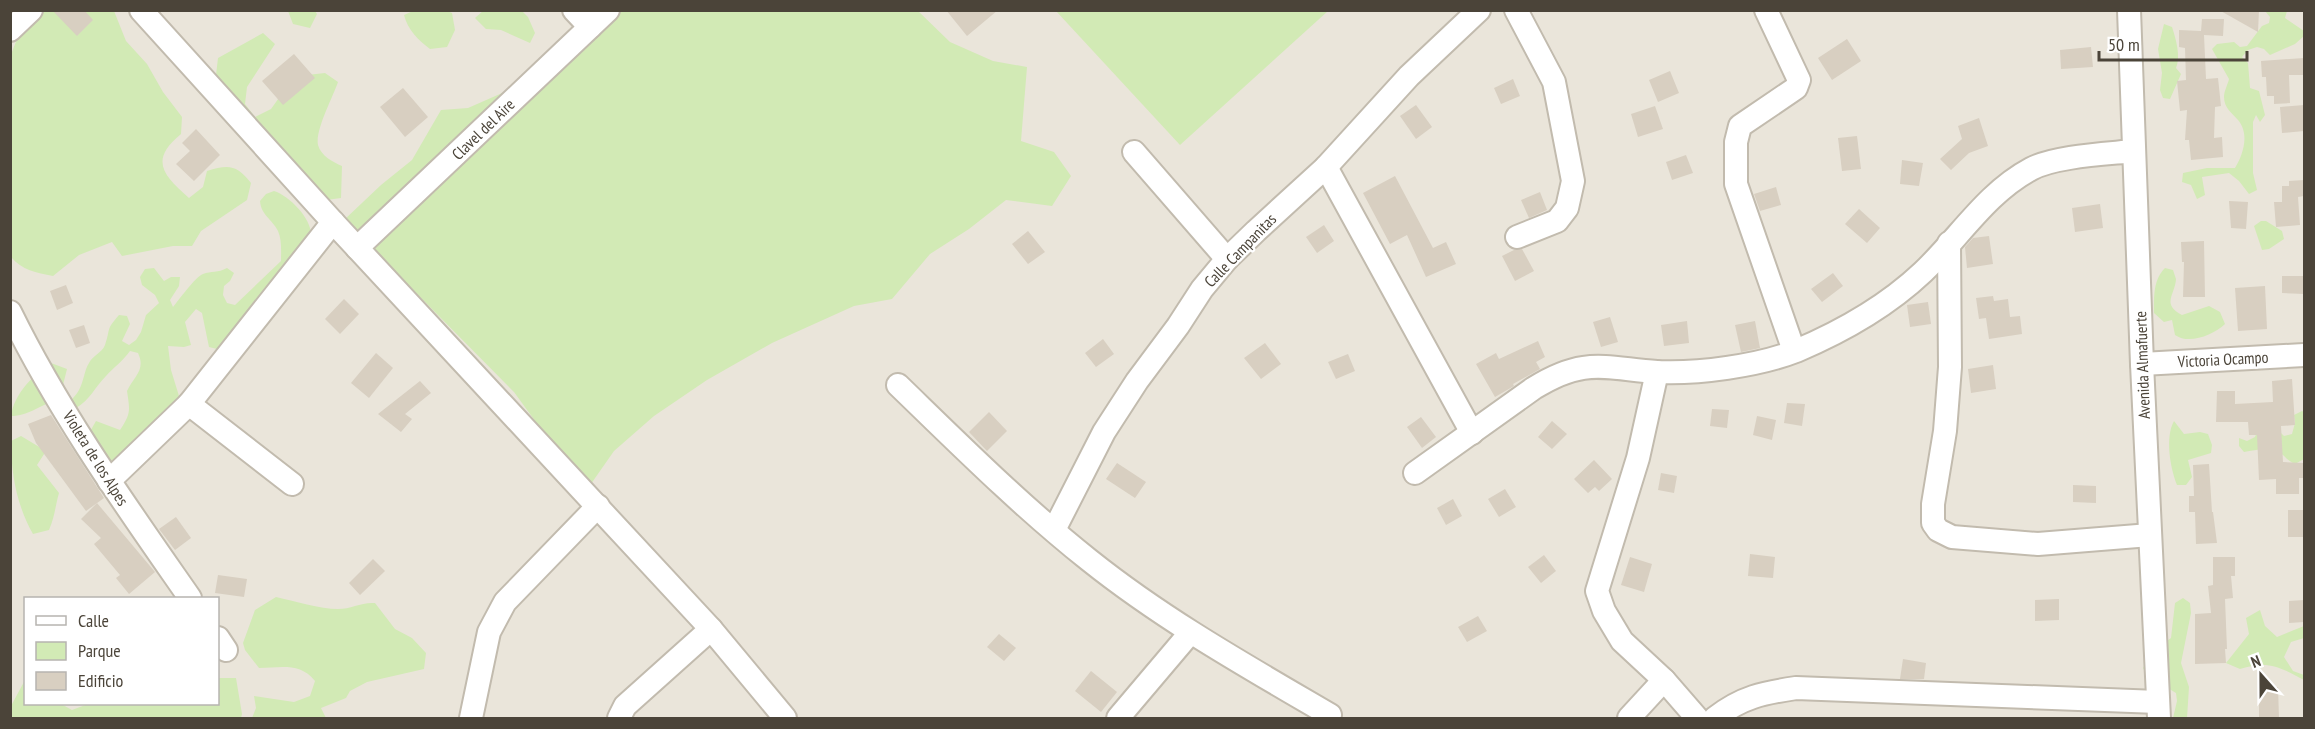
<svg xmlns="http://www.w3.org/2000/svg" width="2315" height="729" font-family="'PT Sans Narrow',sans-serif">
  <rect width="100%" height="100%" fill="#f6f3ec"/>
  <path fill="#eae5da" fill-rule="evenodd" d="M10 11H2304V718H11ZM26 598H218V704H26Z"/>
  <g fill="#d2eab5">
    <path d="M484 10 522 11 528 17 535 33 530 43 501 30 486 29 475 18Z"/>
    <path d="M42 11H114L126 41 147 64 163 92 182 117 181 134C149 160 163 175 189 198L203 187 207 171C229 164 237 165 251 183L247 200 201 231 192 246H173L122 256 112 242 79 255 53 276C36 273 22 270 11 257L10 57 17 39 26 24Z"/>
    <path d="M288 11H315L317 14 310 28 293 24Z"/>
    <path d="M413 11H447L452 13 455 30 447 47 430 49C418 40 408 30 404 15Z"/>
    <path d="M583 11H918L950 42 993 61 1027 67 1021 141 1054 152 1071 176 1052 206 1006 200 969 229 930 254 892 299 854 306 772 343 707 380 654 416 614 451 586 491 514 392 344 220 381 185 412 160 441 110 468 108 509 90 568 48Z"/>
    <path d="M1056 11H1328L1180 145Z"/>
    <path d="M2265 11H2287L2285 18 2304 31V36L2295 44 2270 55 2264 49 2257 47 2248 50 2242 57 2248 63 2250 88 2259 91 2265 115 2260 122 2256 115 2253 122V173L2257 190 2249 194 2239 181 2229 173 2202 177 2205 195 2197 199 2191 185 2182 182 2183 173 2207 168H2235C2243 155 2250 134 2238 120 2232 113 2224 108 2224 97 2224 91 2228 84 2229 79L2212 49 2217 44 2234 42 2240 47 2247 46 2262 26 2269 23 2270 17Z"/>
    <path d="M2164 24 2172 27C2176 39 2181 57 2176 68L2181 74 2170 99 2163 98 2160 90 2162 73 2158 49Z"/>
    <path d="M263 33 275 44 247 87 245 104 255 117 271 109 281 95 307 75 325 73 338 82C333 97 315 130 318 145 321 156 333 162 342 166L341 198 326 200 294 166 287 152 272 145 219 90 216 75 218 58Z"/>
    <path d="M274 191C290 196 313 220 311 237L224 346 217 349 209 347 202 313 196 309 185 322 191 345 184 347 168 346 171 370 179 396 174 412 111 465 88 435 96 421 120 430C131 413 130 411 127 391 134 376 146 370 138 353L130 351C123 361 114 367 106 376 95 387 90 400 76 408L68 405C71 399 76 396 79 390 84 381 84 371 89 363 93 355 102 353 105 345 111 328 105 331 119 315L127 316 130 324 122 341 129 345 136 340 141 332 146 315 159 303 155 295 142 285 140 277 145 269 154 268 164 281 171 277H180L179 286 170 300 173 307C179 300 195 277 203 274 211 271 218 273 227 268L234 273 230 281 224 286 223 295 227 303 235 305 281 261C281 252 282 240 278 231 272 219 261 215 260 201L266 194Z"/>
    <path d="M2261 221H2266L2282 231 2284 239 2269 249 2262 250 2254 226Z"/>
    <path d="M2165 268 2173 270 2176 279C2175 295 2161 304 2182 315L2209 306 2220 312 2225 324C2213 335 2189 345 2175 335L2172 320 2164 322 2154 313C2154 297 2153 280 2165 268Z"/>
    <path d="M51 363 67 369 63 385 55 401C37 406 29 416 11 416 14 394 33 375 51 363Z"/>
    <path d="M2302 411 2304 412V459L2295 464C2289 461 2287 459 2283 455 2269 446 2258 450 2244 452L2239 446V438L2247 441 2255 437 2258 429 2275 427 2284 436 2292 434 2295 423 2294 415Z"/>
    <path d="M2174 421 2184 434 2200 432 2208 434 2212 445 2211 453 2188 460 2192 477 2186 485H2177C2170 467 2165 437 2174 421Z"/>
    <path d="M21 436 46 451 37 465 59 493C55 507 55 516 49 530L33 534C17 506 11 474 11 441Z"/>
    <path d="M276 597C294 601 320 609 338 609 351 609 361 602 375 603L395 629 412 638 426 653 424 669 367 682 350 691 346 698 321 708 326 718H252L256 708 254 696 294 702 310 696 315 681C300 662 280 668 259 668L245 650 243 643 255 610Z"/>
    <path d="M2183 598 2190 603 2191 613 2181 663 2189 687 2187 718H2173L2177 701 2176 693 2148 676 2143 668 2151 653 2171 638 2175 603Z"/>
    <path d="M2260 610 2265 626 2277 637 2304 626V638L2291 642 2284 657 2293 671 2304 675V680C2280 667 2268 660 2240 669L2226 663 2249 634 2246 618Z"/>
    <path d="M218 678H236L242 714 241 718H11V706L25 680 26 704H61L72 710 88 704H218Z"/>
  </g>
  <g fill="#d8cfc1">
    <path d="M52 10H84L93 20 77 36Z"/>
    <path d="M946 10H998L967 36Z"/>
    <path d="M2219 10H2259L2258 32Z"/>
    <path d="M2202 19H2224L2223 36 2204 35 2206 79 2218 78 2221 106 2215 107 2214 138 2222 137 2223 157 2191 160 2189 140H2185L2187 110 2180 111 2177 81 2186 80 2185 48 2179 47V30L2201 31Z"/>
    <path d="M1847 39 1861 61 1832 80 1818 58Z"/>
    <path d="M2091 47 2093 67 2061 69 2060 50Z"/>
    <path d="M294 54 315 78 283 105 262 81Z"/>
    <path d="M2304 58V75H2289L2290 103 2274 104V96H2267L2266 77H2262L2261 61Z"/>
    <path d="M1670 71 1679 93 1658 102 1649 80Z"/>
    <path d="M1513 79 1520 96 1501 104 1494 88Z"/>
    <path d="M403 88 428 117 405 137 380 107Z"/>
    <path d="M1416 105 1432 127 1416 139 1400 116Z"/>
    <path d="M2304 105V131L2282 133 2280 107Z"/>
    <path d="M1655 106 1663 129 1638 137 1631 114Z"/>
    <path d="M1979 118 1988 146 1969 153 1951 170 1940 159 1962 139 1958 126Z"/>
    <path d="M196 129 220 155 194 181 176 164 190 151 182 143Z"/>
    <path d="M1857 136 1861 169 1842 171 1838 138Z"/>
    <path d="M1686 155 1693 173 1672 180 1666 162Z"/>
    <path d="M1902 160 1923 163 1919 186 1900 184Z"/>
    <path d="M1395 176 1433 248 1446 242 1456 264 1426 277 1407 235 1390 244 1363 193Z"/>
    <path d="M2304 180V196L2298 197 2300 225 2276 227 2274 202H2282V186H2289V181Z"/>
    <path d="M1776 187 1781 205 1760 211 1754 194Z"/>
    <path d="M1540 192 1547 210 1529 218 1521 200Z"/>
    <path d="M2229 201 2248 202 2246 229 2231 228Z"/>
    <path d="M2100 204 2103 228 2075 232 2072 208Z"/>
    <path d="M1859 209 1880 228 1867 243 1845 224Z"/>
    <path d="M1324 225 1334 241 1317 253 1306 237Z"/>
    <path d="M1028 231 1045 252 1028 264 1012 244Z"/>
    <path d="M1989 236 1993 264 1967 268 1965 247 1973 238Z"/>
    <path d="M2204 241 2205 297H2183L2184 262H2182L2181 242Z"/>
    <path d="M1522 249 1534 271 1515 281 1502 256 1514 250Z"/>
    <path d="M1833 273 1843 286 1822 302 1811 289Z"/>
    <path d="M2282 276H2304V294L2282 293Z"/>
    <path d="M66 285 73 303 57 310 50 291Z"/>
    <path d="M2265 286 2267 329 2238 331 2235 288Z"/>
    <path d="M1993 296 1994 301 2008 299 2010 317 2020 316 2022 334 1989 339 1986 318 1979 319 1976 298Z"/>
    <path d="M344 299 359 314 340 334 325 319Z"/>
    <path d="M1928 302 1931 324 1910 327 1907 305Z"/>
    <path d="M1610 317 1618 342 1601 347 1593 322Z"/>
    <path d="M1687 321 1689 343 1664 346 1661 325Z"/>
    <path d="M1755 321 1760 348 1741 352 1735 325Z"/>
    <path d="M84 325 90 343 76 348 69 330Z"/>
    <path d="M1103 339 1114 354 1096 367 1085 353Z"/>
    <path d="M1538 341 1545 357 1536 362 1540 369 1513 384 1514 386 1495 397 1476 364 1496 353 1499 359Z"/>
    <path d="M1265 343 1281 364 1261 379 1244 358Z"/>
    <path d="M376 353 393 368 369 398 351 383Z"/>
    <path d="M1348 354 1355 371 1336 379 1328 362Z"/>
    <path d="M1993 365 1996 389 1971 393 1968 369Z"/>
    <path d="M2292 379 2295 425 2281 426 2283 462 2304 463V478H2299V494H2276V479L2259 480 2257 435H2249L2248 422H2216L2217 391H2235V404L2273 402 2272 381Z"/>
    <path d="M420 381 431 393 405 414 412 419 401 432 378 414Z"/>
    <path d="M1787 403 1805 404 1802 426 1784 423Z"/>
    <path d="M1712 409 1729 410 1727 428 1710 426Z"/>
    <path d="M989 412 1007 431 987 451 969 432Z"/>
    <path d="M51 415 104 498 86 511 36 443 28 424Z"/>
    <path d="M1757 416 1776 420 1772 440 1753 435Z"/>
    <path d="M1421 417 1436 437 1422 448 1407 427Z"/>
    <path d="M1552 421 1567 434 1552 449 1538 437Z"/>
    <path d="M1594 460 1612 479 1599 491 1595 487 1588 493 1574 479Z"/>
    <path d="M1117 463 1146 482 1135 498 1106 479Z"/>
    <path d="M2209 464 2212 512H2213L2217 543 2196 544 2195 512H2189V496H2194L2193 465Z"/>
    <path d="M1661 473 1677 476 1674 493 1658 490Z"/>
    <path d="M2073 485 2096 486V503L2073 502Z"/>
    <path d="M1505 489 1516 507 1499 517 1488 499Z"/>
    <path d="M1453 499 1462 516 1446 525 1437 508Z"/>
    <path d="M97 503 155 572 129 594 116 578 120 575 94 544 101 538 81 519Z"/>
    <rect x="2288" y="510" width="16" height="27"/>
    <path d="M176 517 191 538 175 550 159 529Z"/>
    <path d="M1750 554 1775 557 1773 578 1748 576Z"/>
    <path d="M1544 555 1556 571 1541 583 1528 567Z"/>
    <path d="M1630 557 1652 564 1644 592 1621 585Z"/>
    <path d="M2213 557H2235V576H2231L2233 598 2225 599 2227 649H2225L2226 663 2195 664V614L2211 613 2208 586 2213 585Z"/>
    <path d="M373 559 385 571 360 595 349 583Z"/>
    <path d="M218 575 247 579 244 597 215 593Z"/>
    <path d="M2059 599V620L2035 621V600Z"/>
    <path d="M2304 600V622L2289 623V601Z"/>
    <path d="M1478 616 1487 631 1467 642 1458 627Z"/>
    <path d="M999 634 1016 648 1004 661 987 647Z"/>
    <path d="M1903 659 1926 663 1924 679H1900Z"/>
    <path d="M1091 671 1117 692 1101 712 1075 691Z"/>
    <path d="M2259 687H2278L2279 718H2259Z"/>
  </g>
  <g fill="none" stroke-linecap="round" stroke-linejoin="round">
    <defs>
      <g id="minor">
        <path d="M141 10 333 222 711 629 785 718"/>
        <path d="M574 10 590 27"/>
        <path d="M1516 10 1554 82 1573 181 1567 208 1557 221 1517 237"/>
        <path d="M1766 10 1799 80 1796 88 1740 126 1736 142V184L1794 351"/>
        <path d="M2129 10 2142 364 2159 718"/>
        <path d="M10 30 31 10"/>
        <path d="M1134 152 1227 259"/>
        <path d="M1326 167 1472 433"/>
        <path d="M1949 243 1950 367 1945 431 1933 504V523L1938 530 1952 537 2038 544 2150 535"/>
        <path d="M357 248 608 10"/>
        <path d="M10 312C60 414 126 506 190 598"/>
        <path d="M2142 364 2304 355"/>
        <path d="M1657 372 1638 458 1597 591 1604 611 1622 641 1664 680 1697 718"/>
        <path d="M898 385C960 445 1021 506 1089 560 1164 620 1248 667 1330 715"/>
        <path d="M189 404 292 484"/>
        <path d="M1415 473 1534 388C1584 357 1603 368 1657 372 1697 374 1758 366 1796 351 1841 332 1887 306 1923 272 1959 238 1986 193 2031 169 2055 156 2106 154 2134 151"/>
        <path d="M109 481 189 404 333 222"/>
        <path d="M1054 530 1104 432 1137 381 1178 326 1202 289 1227 259 1256 231 1326 167 1409 76 1479 10"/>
        <path d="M218 638 226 650"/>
        <path d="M471 718 489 632 505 602 598 506"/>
        <path d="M619 718 625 706 711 629"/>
        <path d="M1118 718 1190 633"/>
        <path d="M1629 718 1664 680"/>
        <path d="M1715 718C1742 697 1763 693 1796 688L2158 702"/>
      </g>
    </defs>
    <use href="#minor" stroke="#c2bbae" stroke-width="26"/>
    <use href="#minor" stroke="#fff" stroke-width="22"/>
  </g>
  <g text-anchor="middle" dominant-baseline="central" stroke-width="4.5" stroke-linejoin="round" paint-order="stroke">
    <g font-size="16" fill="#4b4439" stroke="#fff">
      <text transform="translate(483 129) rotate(-44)">Clavel del Aire</text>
      <text transform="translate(1240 250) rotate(-46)">Calle Campanitas</text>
      <text transform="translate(2223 359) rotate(-3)">Victoria Ocampo</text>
      <text transform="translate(2142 365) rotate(-92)">Avenida Almafuerte</text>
      <text transform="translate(96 458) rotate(58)">Violeta de los Alpes</text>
    </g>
  </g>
  <rect width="2315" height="729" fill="none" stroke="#4b4439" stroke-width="24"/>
  <rect x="24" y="597" width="195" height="108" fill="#ffffff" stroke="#b7b4b0" stroke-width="1.5"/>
  <rect x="36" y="616" width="30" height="9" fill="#ffffff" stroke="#b7b4b0" stroke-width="1.5"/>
  <text x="78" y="627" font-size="18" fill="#4b4439">Calle</text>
  <rect x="36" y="642" width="30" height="18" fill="#d2eab5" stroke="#b7b4b0" stroke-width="1.5"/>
  <text x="78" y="657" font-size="18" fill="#4b4439">Parque</text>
  <rect x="36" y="672" width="30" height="18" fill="#d8cfc1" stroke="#b7b4b0" stroke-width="1.5"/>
  <text x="78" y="687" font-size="18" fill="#4b4439">Edificio</text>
  <g transform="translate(2261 675) rotate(339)" stroke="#ffffff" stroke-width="4.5" paint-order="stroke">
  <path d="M0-4.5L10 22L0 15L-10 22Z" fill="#4b4439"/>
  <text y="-9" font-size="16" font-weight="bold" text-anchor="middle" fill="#4b4439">N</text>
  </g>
  <path d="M2099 51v9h148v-9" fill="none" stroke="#4b4439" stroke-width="3"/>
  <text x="2108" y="51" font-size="18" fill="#4b4439" stroke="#ffffff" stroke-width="4.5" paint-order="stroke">50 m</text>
</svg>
